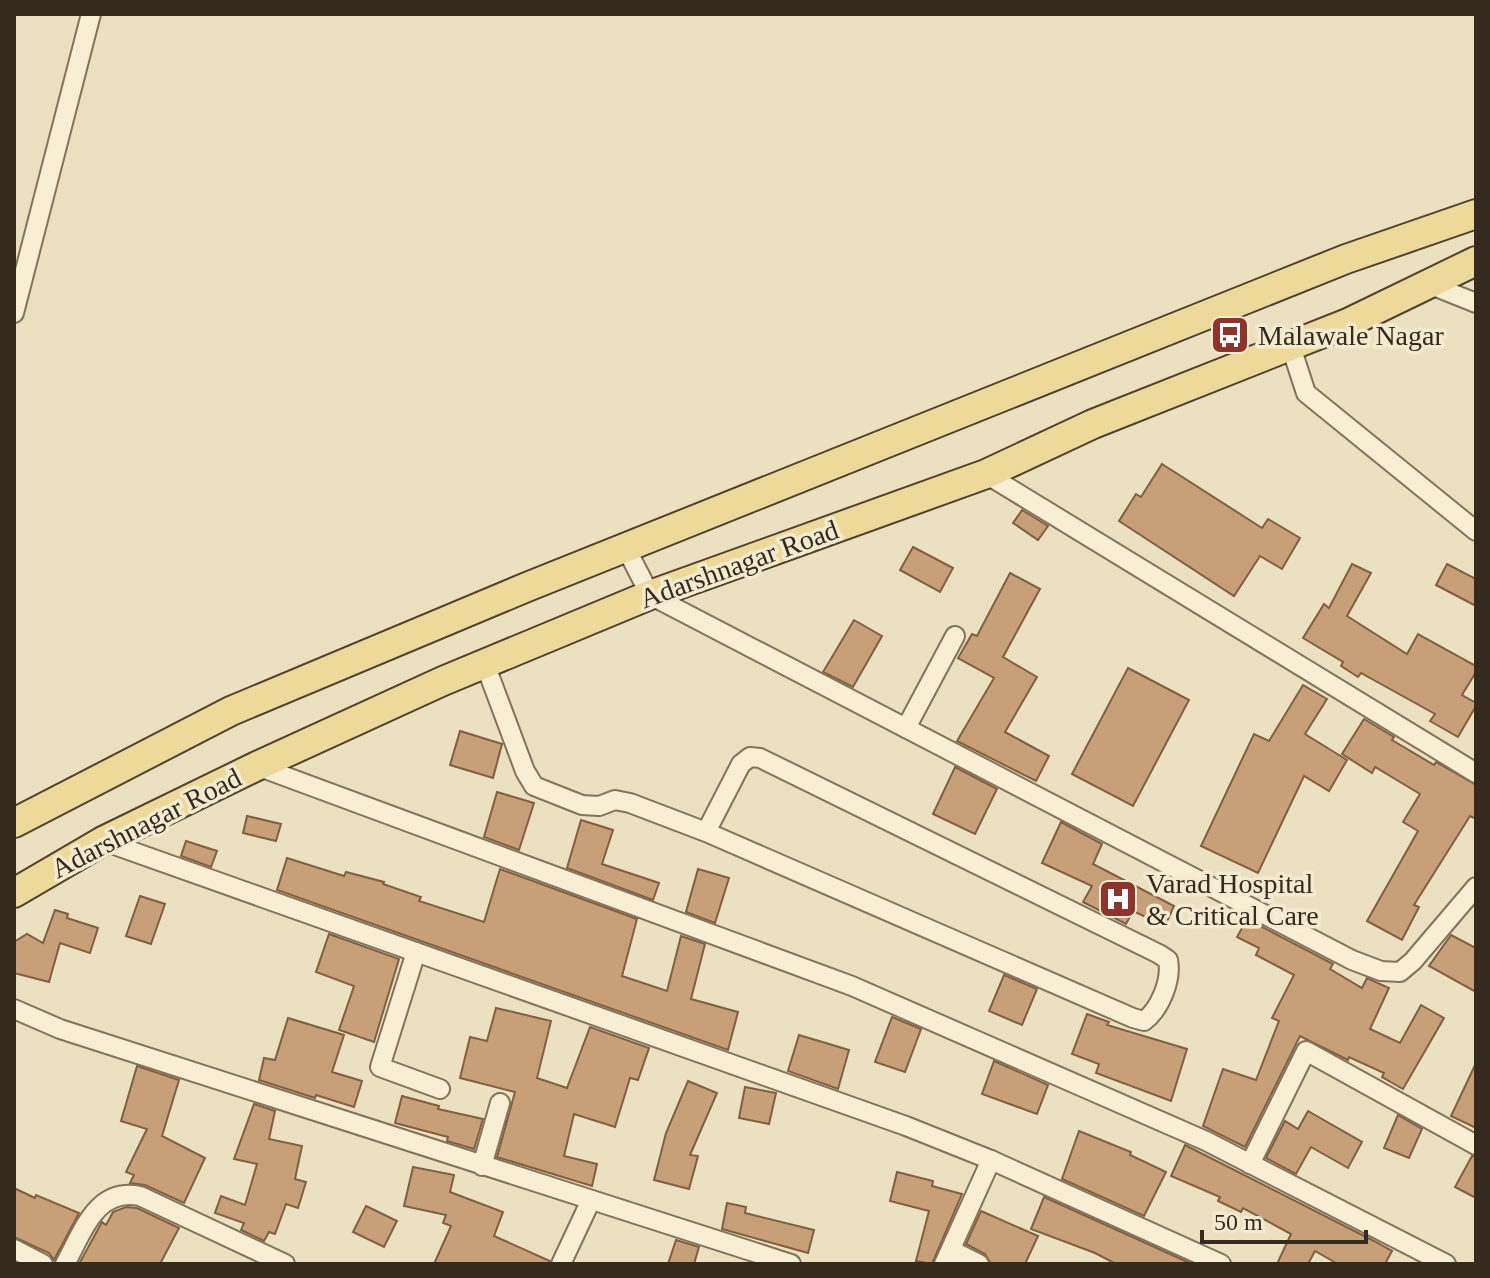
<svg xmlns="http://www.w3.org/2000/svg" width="1490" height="1278" font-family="'Times New Roman',serif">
  <rect width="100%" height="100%" fill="#ebe1c1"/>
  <g fill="#c79f79" stroke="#815f41" stroke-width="2">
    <path d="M1162 464 1262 528 1268 519 1300 538 1282 569 1260 556 1234 596 1119 521 1136 494 1141 497Z"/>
    <path d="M1022 510 1048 526 1038 540 1013 523Z"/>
    <path d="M913 547 953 568 940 592 900 570Z"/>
    <path d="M1352 564 1371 573 1347 616 1407 654 1418 634 1476 666V672L1462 695 1476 703V706L1458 737 1430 721 1435 714 1361 673 1358 677 1341 666 1343 662 1303 638 1324 604 1329 608Z"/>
    <path d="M1447 564 1476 579V606L1436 585Z"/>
    <path d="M1010 573 1040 589 1003 657 1037 677 1005 732 1049 756 1036 781 957 741 994 678 958 658 972 634 977 636Z"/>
    <path d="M854 620 882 636 853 687 823 672Z"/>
    <path d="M1128 668 1189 700 1133 806 1072 774Z"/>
    <path d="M1303 685 1327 699 1305 734 1347 760 1329 791 1304 776 1258 873 1201 846 1254 734 1269 741Z"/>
    <path d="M1364 719 1394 737 1392 740 1434 765 1436 762 1476 785V819L1470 816 1414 905 1419 907 1402 940 1367 921 1418 831 1403 822 1420 794 1375 767 1372 773 1342 754Z"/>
    <path d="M460 731 502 744 493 778 450 765Z"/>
    <path d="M955 767 997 789 975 834 933 814Z"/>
    <path d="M497 792 534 803 519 850 484 837Z"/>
    <path d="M247 816 281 824 276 841 243 833Z"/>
    <path d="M581 820 613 830 602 864 659 883 653 900 567 868Z"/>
    <path d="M1061 822 1102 844 1093 864 1174 906 1165 926 1133 911 1126 924 1083 902 1092 886 1042 863Z"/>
    <path d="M186 841 217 851 211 867 181 856Z"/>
    <path d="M287 858 344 876 346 872 384 882 383 884 421 897 419 901 484 922 500 869 637 919 622 976 667 991 681 936 705 944 691 999 738 1012 728 1050 277 890Z"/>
    <path d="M698 869 729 878 715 923 686 912Z"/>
    <path d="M140 896 165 904 151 944 126 936Z"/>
    <path d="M55 910 68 914 67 918 98 928 90 953 60 943 49 982 14 973V942L27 934 43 943Z"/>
    <path d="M1247 919 1333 964 1330 969 1362 988 1367 978 1389 988 1370 1029 1400 1043 1421 1005 1444 1018 1403 1089 1382 1077 1384 1073 1349 1057 1348 1060 1300 1036 1245 1147 1203 1126 1223 1069 1256 1080 1279 1021 1272 1018 1294 975 1256 955 1259 948 1237 937Z"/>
    <path d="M329 934 399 959 374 1042 339 1030 354 986 316 972Z"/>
    <path d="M1451 935 1476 948V992L1429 966Z"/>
    <path d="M1004 975 1037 989 1022 1025 989 1011Z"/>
    <path d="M496 1008 551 1021 537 1078 567 1088 590 1027 649 1048 638 1080 630 1078 615 1127 574 1114 564 1156 597 1164 592 1186 497 1157 515 1092 460 1078 470 1037 487 1041Z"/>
    <path d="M1087 1014 1109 1022 1107 1025 1187 1049 1171 1101 1096 1073 1099 1064 1072 1054Z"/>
    <path d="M892 1017 921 1029 905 1072 875 1062Z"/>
    <path d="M288 1018 344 1035 332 1072 362 1081 354 1107 316 1095 315 1098 259 1080 264 1058 275 1060Z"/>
    <path d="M799 1035 849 1050 838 1089 788 1071Z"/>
    <path d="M994 1061 1048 1085 1037 1114 982 1094Z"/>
    <path d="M1476 1063V1128L1451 1116Z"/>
    <path d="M137 1066 179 1080 162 1136 205 1158 184 1203 145 1185 130 1183 134 1175 126 1172 147 1129 121 1121Z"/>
    <path d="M688 1081 717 1093 690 1155 698 1156 689 1189 654 1180 666 1133Z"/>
    <path d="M745 1087 776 1093 769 1124 739 1118Z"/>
    <path d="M402 1096 439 1106 438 1109 483 1119 474 1149 447 1141 448 1137 395 1123Z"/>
    <path d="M254 1104 275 1111 269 1139 302 1146 295 1179 306 1182 298 1208 286 1204 275 1234 269 1232 264 1241 241 1230 244 1223 215 1213 221 1196 245 1205 257 1164 234 1159Z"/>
    <path d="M1308 1111 1362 1142 1348 1168 1311 1147 1296 1174 1266 1158 1285 1121 1298 1129Z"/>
    <path d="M1398 1115 1422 1129 1409 1158 1384 1148Z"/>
    <path d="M1079 1131 1131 1152 1130 1155 1166 1172 1144 1216 1062 1179Z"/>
    <path d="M1185 1145 1374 1241 1392 1251 1385 1264H1338L1315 1251 1308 1264H1277L1291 1234 1243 1208 1241 1212 1218 1201 1220 1197 1171 1176Z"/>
    <path d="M1472 1156 1476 1157V1198L1455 1187Z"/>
    <path d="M413 1167 454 1175 450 1192 503 1212 494 1236 550 1261 549 1264H434L451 1226 443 1223 446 1215 404 1206Z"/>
    <path d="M897 1172 933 1181 932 1186 962 1194 932 1264 916 1261 929 1211 890 1201Z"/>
    <path d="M14 1188 35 1198 36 1195 79 1213 54 1260 49 1253 14 1237Z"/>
    <path d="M1044 1197 1192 1264H1116L1095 1253 1031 1229Z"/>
    <path d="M727 1203 746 1207 745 1213 814 1230 808 1253 722 1229Z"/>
    <path d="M366 1206 397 1221 384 1247 353 1232Z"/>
    <path d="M126 1207 137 1208 179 1228 160 1264H79L102 1222 106 1225 113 1212Z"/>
    <path d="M981 1211 1038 1236 1025 1264H991L985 1254 966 1244Z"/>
    <path d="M676 1240 699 1247 694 1264H668Z"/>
  </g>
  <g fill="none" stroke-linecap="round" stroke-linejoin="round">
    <defs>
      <g id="minor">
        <path d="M1426 283 1476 303"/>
        <path d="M14 313 91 14"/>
        <path d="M1291 347 1306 393 1476 531"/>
        <path d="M986 474 1476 773"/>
        <path d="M626 548 650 595 1352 960 1381 971 1400 972 1413 961 1476 887"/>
        <path d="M485 664 525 771 534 786 582 805 599 806 615 800 630 803 706 832 741 764 750 757 760 758 1159 954 1168 960C1172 980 1160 1009 1144 1021L1133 1018 706 832"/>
        <path d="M906 728 955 636"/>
        <path d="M257 766 852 986 1206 1141 1446 1264"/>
        <path d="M103 841 906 1126 991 1160 1221 1264"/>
        <path d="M416 952 380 1067 440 1089"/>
        <path d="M14 1009 60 1029 791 1264"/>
        <path d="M1250 1164 1306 1051 1476 1145"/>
        <path d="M482 1166 500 1103"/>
        <path d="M14 1249 43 1264"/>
        <path d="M951 1250 979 1264"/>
        <path d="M65 1264C83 1232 96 1187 140 1196L285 1264"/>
        <path d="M561 1264 591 1200"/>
        <path d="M944 1264 991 1160"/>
      </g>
      <g id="primary">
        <path d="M14 823 231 711 527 587 1346 259 1476 214"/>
        <path d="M14 893 103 841 257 766 443 681 650 595 986 474 1093 424 1348 323 1476 261"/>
      </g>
    </defs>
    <use href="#minor" stroke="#83735a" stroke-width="22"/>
    <use href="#primary" stroke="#51412e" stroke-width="32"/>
    <use href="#minor" stroke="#f7eed4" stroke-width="18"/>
    <use href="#primary" stroke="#edd99a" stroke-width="28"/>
  </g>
  <defs>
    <symbol id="bus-square" viewBox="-11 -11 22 22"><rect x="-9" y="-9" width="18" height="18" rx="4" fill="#8f332d" stroke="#f3ebd0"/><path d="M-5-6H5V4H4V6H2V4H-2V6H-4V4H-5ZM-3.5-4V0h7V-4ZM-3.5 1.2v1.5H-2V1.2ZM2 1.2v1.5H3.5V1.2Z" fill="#fff"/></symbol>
    <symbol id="hospital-square" viewBox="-11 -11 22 22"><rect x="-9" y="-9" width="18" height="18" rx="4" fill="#8f332d" stroke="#f3ebd0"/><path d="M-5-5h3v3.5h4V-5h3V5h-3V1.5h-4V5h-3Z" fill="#fff"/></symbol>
  </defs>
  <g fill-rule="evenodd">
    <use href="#bus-square" x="1208" y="313" width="44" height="44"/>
    <use href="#hospital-square" x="1096" y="877" width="44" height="44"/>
  </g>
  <g text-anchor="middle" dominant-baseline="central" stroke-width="7" stroke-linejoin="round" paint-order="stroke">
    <g font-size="28" fill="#342a1d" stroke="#f3ebd0" text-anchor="start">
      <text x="1258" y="335">Malawale Nagar</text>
      <text x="1146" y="883">Varad Hospital<tspan x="1146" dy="32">&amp; Critical Care</tspan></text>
    </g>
    <g font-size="28" fill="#342a1d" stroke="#f3ebd0">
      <text transform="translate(739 564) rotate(-20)">Adarshnagar Road</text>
      <text transform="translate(146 823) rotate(-27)">Adarshnagar Road</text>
    </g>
  </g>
  <rect width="1490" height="1278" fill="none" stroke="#342a1d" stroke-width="32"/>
  <path d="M1202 1230v12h164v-12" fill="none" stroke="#342a1d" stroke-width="4"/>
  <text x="1214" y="1230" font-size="24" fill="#342a1d" stroke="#f3ebd0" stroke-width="6" paint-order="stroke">50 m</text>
</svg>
